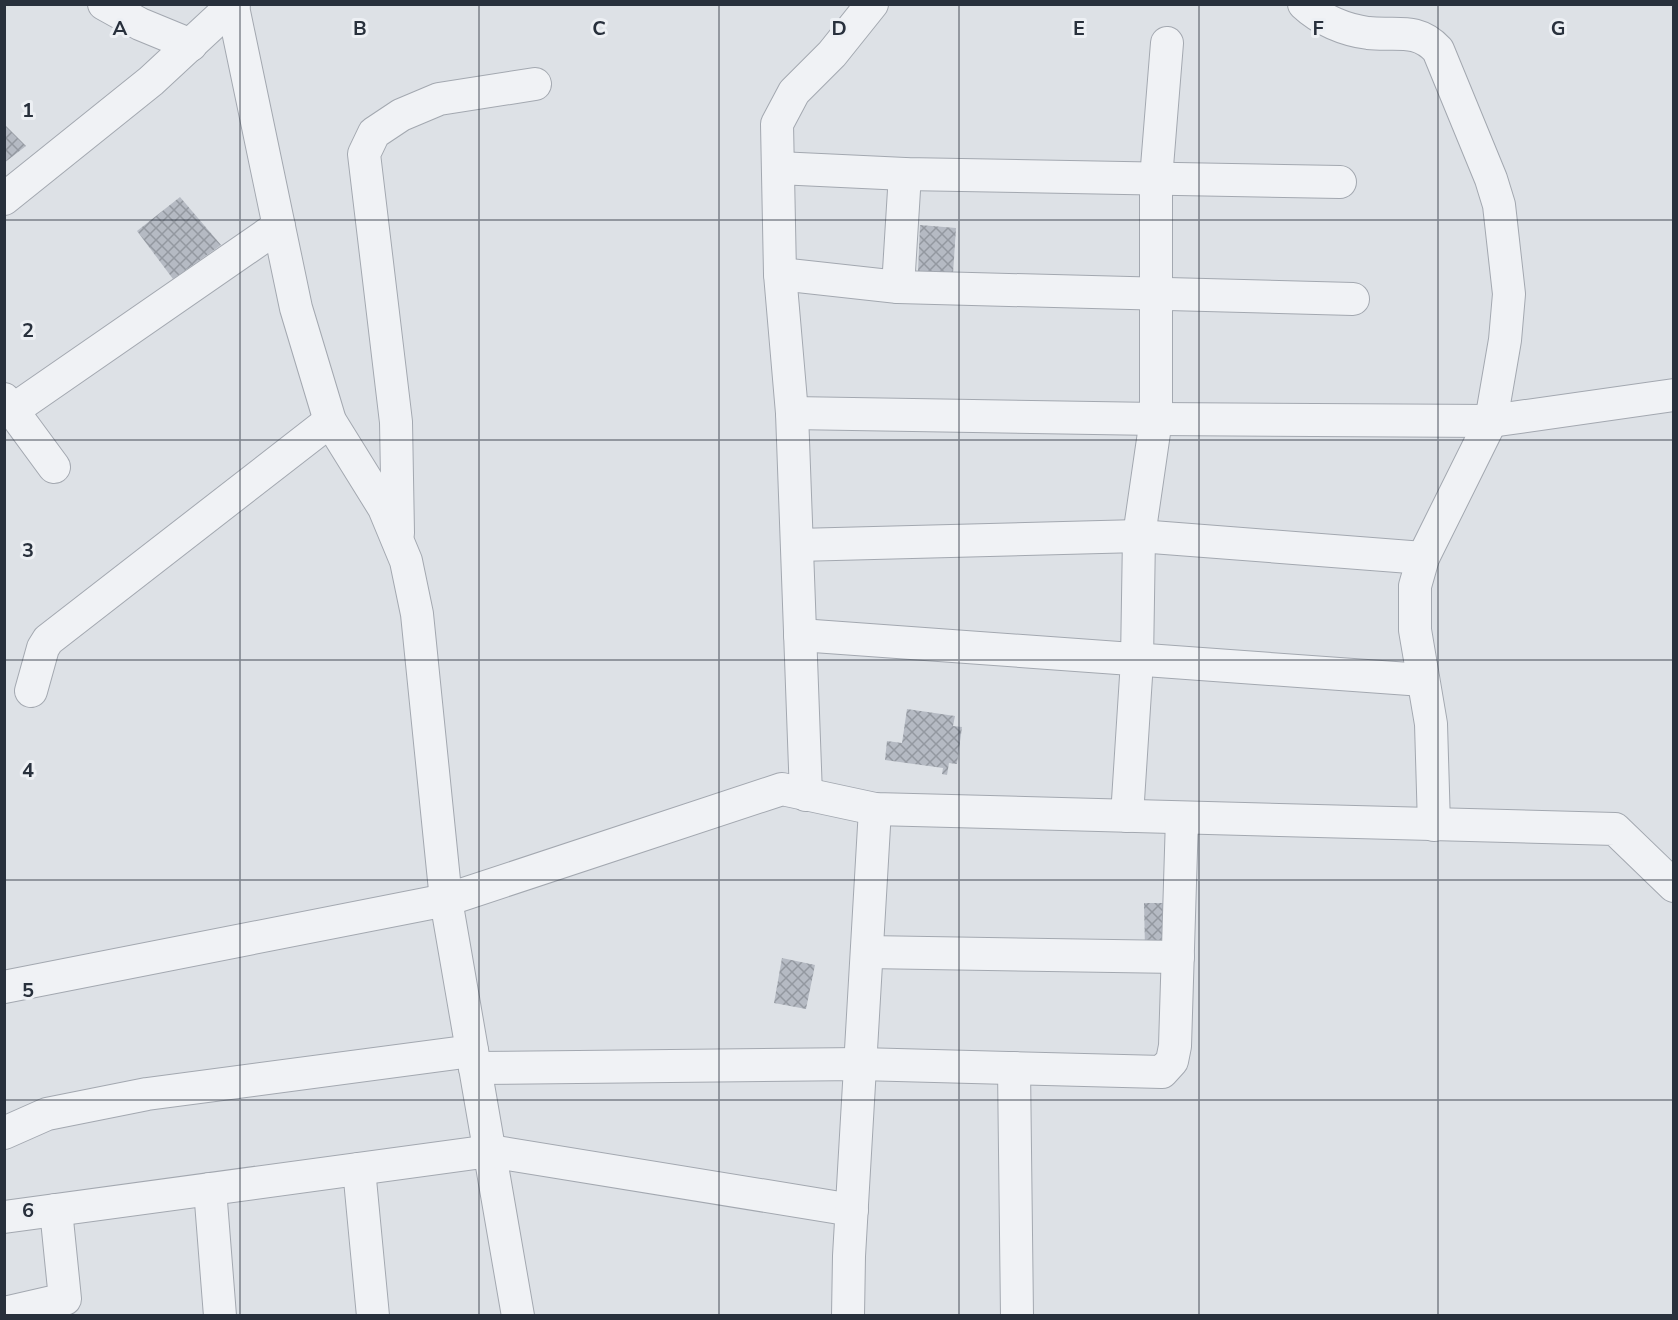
<svg xmlns="http://www.w3.org/2000/svg" width="1678" height="1320" font-family="'Nunito Sans',sans-serif">
  <defs>
    <pattern id="building-cross-hatch" width="8" height="8" patternUnits="userSpaceOnUse" patternTransform="scale(1.5)"><rect width="8" height="8" fill="#b5bac3"/><path d="M0 0l8 8M0 8l8-8" fill="none" stroke="#9398a0"/></pattern>
  </defs>
  <rect width="100%" height="100%" fill="#dde1e6"/>
  <g fill="url(#building-cross-hatch)">
    <path d="M4 124 26 146 4 163Z"/>
    <path d="M180 197 221 245 173 279 137 231Z"/>
    <path d="M920 225 956 228 953 274 918 272Z"/>
    <path d="M907 709 955 716 953 726 962 727 957 764 949 763 947 775 942 774 943 768 885 760 887 741 902 743Z"/>
    <path d="M1144 903H1173V948H1145Z"/>
    <path d="M782 958 815 965 806 1009 774 1003Z"/>
  </g>
  <g fill="none" stroke-linecap="round" stroke-linejoin="round">
    <defs>
      <g id="minor">
        <path d="M104 4 140 24 191 45"/>
        <path d="M1304 4C1321 20 1345 30 1368 33 1396 36 1417 27 1438 50L1491 179 1499 205 1509 294 1505 340 1491 421 1423 558 1415 586V630L1431 724 1434 825"/>
        <path d="M233 7 296 308 330 421 384 508 406 561 417 614 446 900 518 1316"/>
        <path d="M778 168 905 174 1340 182"/>
        <path d="M4 199 151 81 234 4"/>
        <path d="M780 274 898 287 1353 299"/>
        <path d="M898 287 905 174"/>
        <path d="M4 399 54 467"/>
        <path d="M13 410 279 226"/>
        <path d="M792 413 1156 419 1491 421 1674 395"/>
        <path d="M398 533 396 422 364 154 374 133 401 115 439 99 535 84"/>
        <path d="M797 545 1139 536 1423 558"/>
        <path d="M800 635 1423 680"/>
        <path d="M31 691 43 648 48 640 330 421"/>
        <path d="M806 795 792 413 780 274 777 124 794 92 832 54 872 4"/>
        <path d="M1127 816 1137 661 1139 536 1156 419V179L1167 43"/>
        <path d="M867 952 1178 957"/>
        <path d="M4 987 446 900 782 789 875 809 1615 829 1674 886"/>
        <path d="M475 1068 860 1064 1162 1072 1172 1061 1175 1046 1182 818"/>
        <path d="M1014 1068 1017 1316"/>
        <path d="M4 1133 47 1114 147 1094 472 1051"/>
        <path d="M359 1169 373 1316"/>
        <path d="M210 1189 220 1316"/>
        <path d="M4 1217 490 1151 852 1210"/>
        <path d="M4 1313 65 1299 56 1210"/>
        <path d="M848 1316 849 1256 875 809"/>
      </g>
    </defs>
    <use href="#minor" stroke="#a3a8b0" stroke-width="34"/>
    <use href="#minor" stroke="#f0f2f5" stroke-width="32"/>
  </g>
  <path fill="none" stroke="#28303c" stroke-width="1.5" stroke-opacity="0.55" d="M240 4V1316M479 4V1316M719 4V1316M959 4V1316M1199 4V1316M1438 4V1316M4 220H1674M4 440H1674M4 660H1674M4 880H1674M4 1100H1674"/>
  <g font-size="20" text-anchor="middle" font-weight="bold" fill="#28303c" stroke="#edf0f4" stroke-width="6" stroke-linejoin="round" paint-order="stroke">
    <text x="120" y="35">A</text>
    <text x="360" y="35">B</text>
    <text x="599" y="35">C</text>
    <text x="839" y="35">D</text>
    <text x="1079" y="35">E</text>
    <text x="1318" y="35">F</text>
    <text x="1558" y="35">G</text>
    <text x="28" y="117">1</text>
    <text x="28" y="337">2</text>
    <text x="28" y="557">3</text>
    <text x="28" y="777">4</text>
    <text x="28" y="997">5</text>
    <text x="28" y="1217">6</text>
  </g>
  <rect width="1678" height="1320" fill="none" stroke="#28303c" stroke-width="12"/>
</svg>
